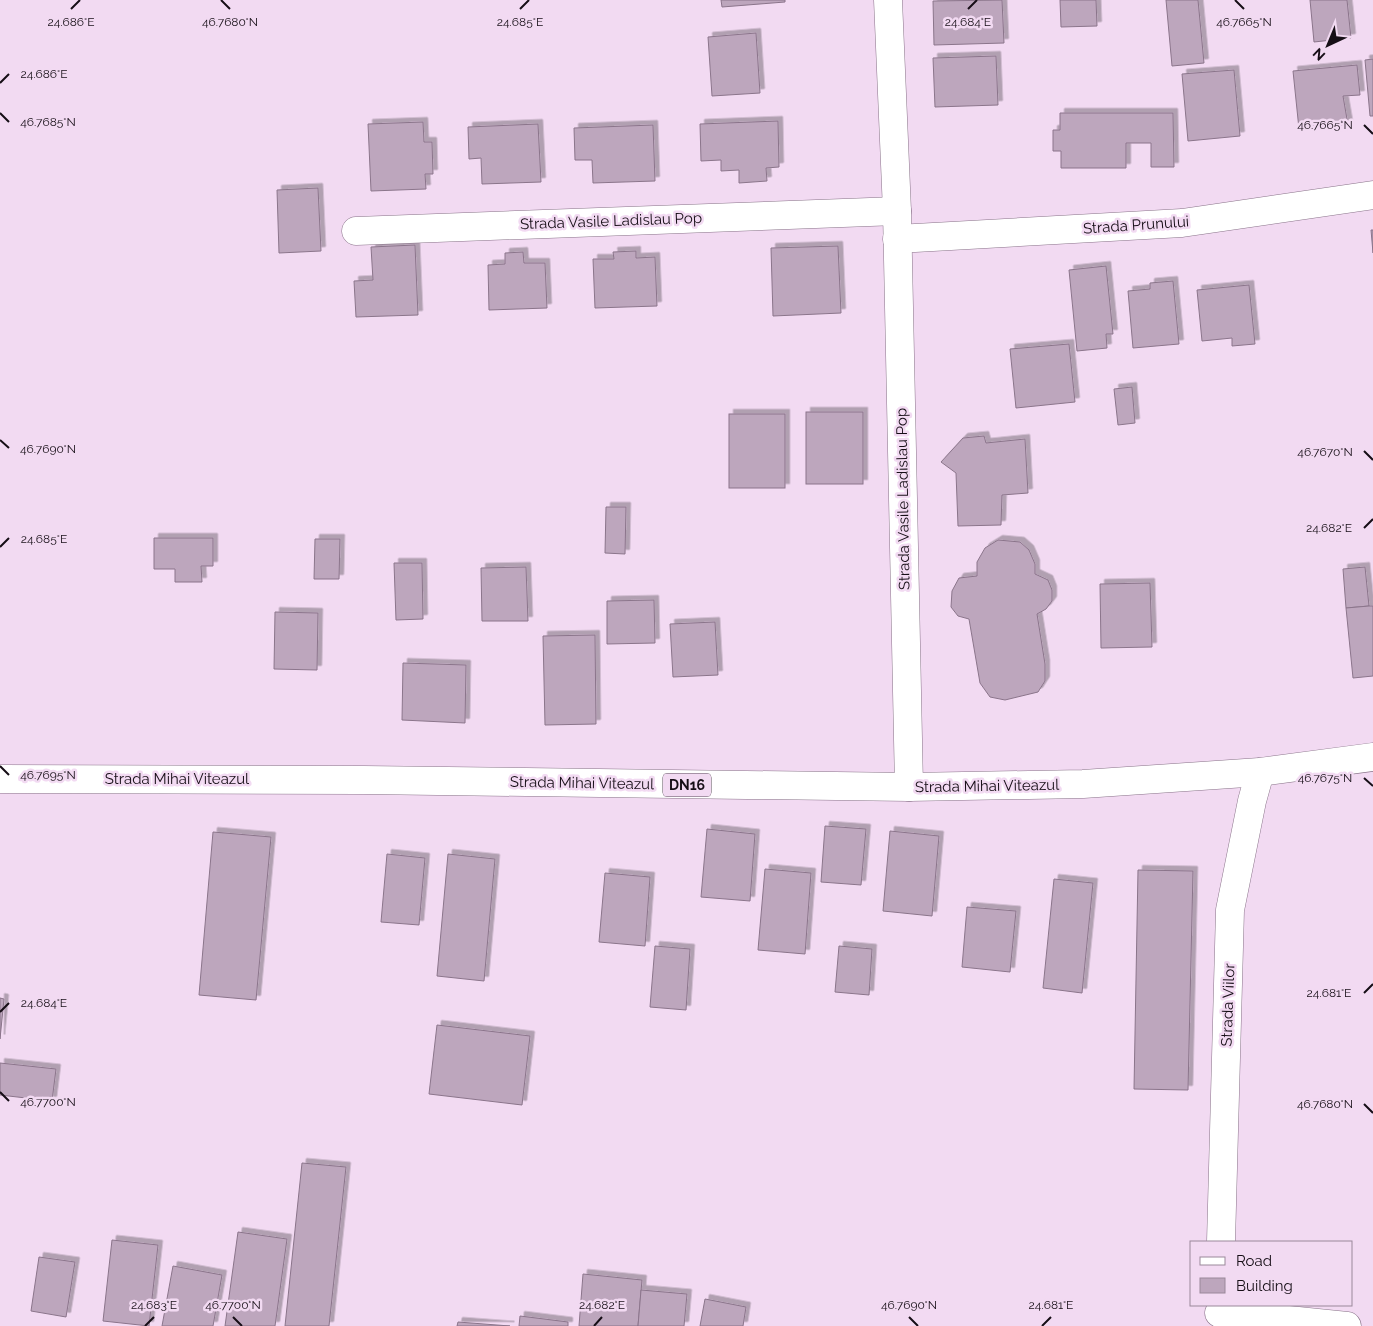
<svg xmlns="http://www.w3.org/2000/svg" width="1373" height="1326" font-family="Raleway,sans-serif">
  <defs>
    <filter id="shadow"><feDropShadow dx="4.5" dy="-4.5" stdDeviation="0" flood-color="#0004"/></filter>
  </defs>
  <rect width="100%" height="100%" fill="#f2daf2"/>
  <g fill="#bda6bd" stroke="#8b758b" filter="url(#shadow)">
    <path d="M721 0H785V2L722 7Z"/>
    <path d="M1002 0 1004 43 934 45 933 1Z"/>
    <path d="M1060 0H1096L1097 26 1061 27Z"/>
    <path d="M1166 0H1198L1204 63 1172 66Z"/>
    <path d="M1310 0H1347L1351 38 1314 42Z"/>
    <path d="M756 33 760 93 712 96 708 37Z"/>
    <path d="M996 56 998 105 935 107 933 58Z"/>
    <path d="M1373 59V116H1370L1365 60Z"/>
    <path d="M1357 65 1360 95 1343 96 1348 125 1299 129 1293 71Z"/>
    <path d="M1234 70 1240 136 1188 141 1182 74Z"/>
    <path d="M1060 113H1173L1174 167H1151V143H1126V168H1061V151H1053V130H1060Z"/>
    <path d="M778 121 779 167 766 168 767 181 739 183V170L721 171V160L701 161 700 124Z"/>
    <path d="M423 122 424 142H432L433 174H425L426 189 371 191 368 124Z"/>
    <path d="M538 124 541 182 482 184 481 158 469 159 468 127Z"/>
    <path d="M653 125 655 181 593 183 592 160H575L574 128Z"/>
    <path d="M318 188 321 251 279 253 277 190Z"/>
    <path d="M1371 230H1373V253Z"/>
    <path d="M415 245 418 315 356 317 354 281 373 280 371 247Z"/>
    <path d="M838 246 841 313 773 316 771 248Z"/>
    <path d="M636 251V258L655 257 657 306 595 308 593 259H614L613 252Z"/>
    <path d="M523 252 524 263H545L547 308 489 310 488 265 505 264V253Z"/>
    <path d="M1106 266 1113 334H1106L1107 348 1077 351 1069 270Z"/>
    <path d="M1173 281 1179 344 1133 348 1128 291 1150 289V283Z"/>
    <path d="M1249 285 1255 344 1232 346V338L1202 341 1197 290Z"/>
    <path d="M1069 344 1075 402 1016 408 1010 349Z"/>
    <path d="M1132 387 1135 423 1118 425 1114 389Z"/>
    <rect x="806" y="412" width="57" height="72"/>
    <rect x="729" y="414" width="56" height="74"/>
    <path d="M984 436 986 443 1025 439 1028 493 1002 495 1001 525 958 526 956 473 941 462 963 438Z"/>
    <path d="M606 507H626L625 554 605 553Z"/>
    <path d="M154 538H213V566H201L202 582H175V569H154Z"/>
    <path d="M315 539H340L339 579H314Z"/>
    <path d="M998 540 1020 542 1029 550 1035 564V574L1048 580 1052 590V601L1046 609 1037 614 1045 664V681L1038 692 1005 700 990 697 980 683 969 619 958 616 951 607 952 591 959 578 977 576V562L985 548Z"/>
    <path d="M394 563H422L423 619 396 620Z"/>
    <path d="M526 567 528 621H482L481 568Z"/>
    <path d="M1365 567 1369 606 1346 608 1343 569Z"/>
    <path d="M1150 583 1152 647 1101 648 1100 584Z"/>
    <path d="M654 600 655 643 607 644V601Z"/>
    <path d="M1369 606H1373V676L1353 678 1346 608Z"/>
    <path d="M275 612 318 613 317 670 274 669Z"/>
    <path d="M715 622 718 675 673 677 670 624Z"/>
    <path d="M595 635 596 724 545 725 543 636Z"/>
    <path d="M403 663 466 665 465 723 402 720Z"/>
    <path d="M825 826 866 829 861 885 821 882Z"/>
    <path d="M707 829 755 834 750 901 701 897Z"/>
    <path d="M890 831 939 836 932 916 883 911Z"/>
    <path d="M213 832 271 837 256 1000 199 995Z"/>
    <path d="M387 854 425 858 419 925 381 922Z"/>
    <path d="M448 854 495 859 484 981 437 976Z"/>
    <path d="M765 869 811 873 805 954 758 950Z"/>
    <path d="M1138 870 1193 871 1188 1090 1134 1089Z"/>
    <path d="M605 873 650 877 645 946 599 942Z"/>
    <path d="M1054 879 1093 883 1082 993 1043 988Z"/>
    <path d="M967 907 1016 911 1010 972 962 967Z"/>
    <path d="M655 946 690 949 686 1010 650 1007Z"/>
    <path d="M839 946 872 949 869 995 835 992Z"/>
    <path d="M0 998 4 999 0 1039Z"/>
    <path d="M437 1025 530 1036 522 1105 429 1094Z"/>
    <path d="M0 1063 56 1069 52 1101 0 1095Z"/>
    <path d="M302 1163 346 1167 329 1326H285Z"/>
    <path d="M238 1232 287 1239 275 1326H225Z"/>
    <path d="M112 1240 158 1245 149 1326 103 1321Z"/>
    <path d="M39 1257 75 1262 66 1317 31 1311Z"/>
    <path d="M173 1266 222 1275 213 1326H162Z"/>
    <path d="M583 1274 642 1280 638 1326H579Z"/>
    <path d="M641 1290 687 1294 684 1326H638Z"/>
    <path d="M705 1299 746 1307 743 1326H700Z"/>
    <path d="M520 1316 568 1322V1326H519Z"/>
    <path d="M458 1322 510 1326H457Z"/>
  </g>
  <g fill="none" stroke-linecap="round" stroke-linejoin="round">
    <defs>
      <g id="minor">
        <path d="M888 0 897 211 909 787"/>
        <path d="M356 231 897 211"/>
        <path d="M897 239 1182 223 1373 195"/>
        <path d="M1221 1242 1230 910 1252 801 1260 772"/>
        <path d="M1219 1313 1347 1326"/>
      </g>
      <path id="trunk" d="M0 779 364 780 909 787 1083 784 1260 772 1373 757"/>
    </defs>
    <use href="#minor" stroke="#897389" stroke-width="29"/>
    <use href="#trunk" stroke="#897389" stroke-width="29"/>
    <use href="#minor" stroke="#fff" stroke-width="28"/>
    <use href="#trunk" stroke="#fff" stroke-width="28"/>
  </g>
  <path fill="none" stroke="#160e16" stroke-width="2" d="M221 0 230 9M1235 0 1244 9M71 9 80 0M520 9 529 0M968 9 977 0M0 83 9 74M0 113 9 122M1364 125 1373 134M0 440 9 448M1364 451 1373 460M1364 528 1373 519M0 547 9 538M0 766 9 775M1364 778 1373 786M1364 993 1373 984M0 1012 9 1003M0 1092 9 1101M1364 1104 1373 1113M233 1317 242 1326M909 1317 918 1326M145 1326 154 1317M594 1326 602 1317M1042 1326 1051 1317"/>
  <g text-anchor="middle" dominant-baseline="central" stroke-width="5" stroke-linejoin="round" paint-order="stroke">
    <rect fill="#f2daf2" stroke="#584b58" stroke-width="1" x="663" y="773.5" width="48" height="23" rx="4"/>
    <g font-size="14" font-weight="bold" fill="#160e16">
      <text x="687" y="785">DN16</text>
    </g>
    <g font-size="15" fill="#160e16" stroke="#f2daf2">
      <text transform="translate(611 221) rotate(-2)">Strada Vasile Ladislau Pop</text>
      <text transform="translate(1136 225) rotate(-4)">Strada Prunului</text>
      <text transform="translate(903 499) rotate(-91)">Strada Vasile Ladislau Pop</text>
      <text x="177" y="779">Strada Mihai Viteazul</text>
      <text transform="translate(582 783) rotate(1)">Strada Mihai Viteazul</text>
      <text transform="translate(987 786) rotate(-1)">Strada Mihai Viteazul</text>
      <text transform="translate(1228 1005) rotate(-88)">Strada Viilor</text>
    </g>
  </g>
  <g font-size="12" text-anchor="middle" fill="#160e16" stroke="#f2daf2" stroke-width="5" stroke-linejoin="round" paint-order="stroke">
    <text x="230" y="26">46.7680°N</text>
    <text x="1244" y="26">46.7665°N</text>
    <text x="71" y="26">24.686°E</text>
    <text x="520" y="26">24.685°E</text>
    <text x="968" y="26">24.684°E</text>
    <text x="44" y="78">24.686°E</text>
    <text x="48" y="126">46.7685°N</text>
    <text x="1325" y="129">46.7665°N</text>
    <text x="48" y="453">46.7690°N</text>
    <text x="1325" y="456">46.7670°N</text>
    <text x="1329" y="532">24.682°E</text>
    <text x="44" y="543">24.685°E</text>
    <text x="48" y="779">46.7695°N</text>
    <text x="1325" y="782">46.7675°N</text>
    <text x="1329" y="997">24.681°E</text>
    <text x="44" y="1007">24.684°E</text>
    <text x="48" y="1106">46.7700°N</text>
    <text x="1325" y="1108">46.7680°N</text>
    <text x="154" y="1309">24.683°E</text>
    <text x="602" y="1309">24.682°E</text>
    <text x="1051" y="1309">24.681°E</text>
    <text x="233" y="1309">46.7700°N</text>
    <text x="909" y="1309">46.7690°N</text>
  </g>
  <rect x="1190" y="1241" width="162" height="65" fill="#f2daf2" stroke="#9a889a"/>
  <rect x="1200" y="1257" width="25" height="8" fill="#ffffff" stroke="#9a889a"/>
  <text x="1236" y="1266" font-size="15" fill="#160e16">Road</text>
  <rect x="1200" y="1278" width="25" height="15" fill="#bda6bd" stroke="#9a889a"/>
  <text x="1236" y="1291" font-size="15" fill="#160e16">Building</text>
  <g transform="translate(1328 45) rotate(224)" stroke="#f2daf2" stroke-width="4" paint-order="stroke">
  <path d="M0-4L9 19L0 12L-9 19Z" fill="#160e16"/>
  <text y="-8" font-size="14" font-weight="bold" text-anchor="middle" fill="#160e16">N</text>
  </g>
</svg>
